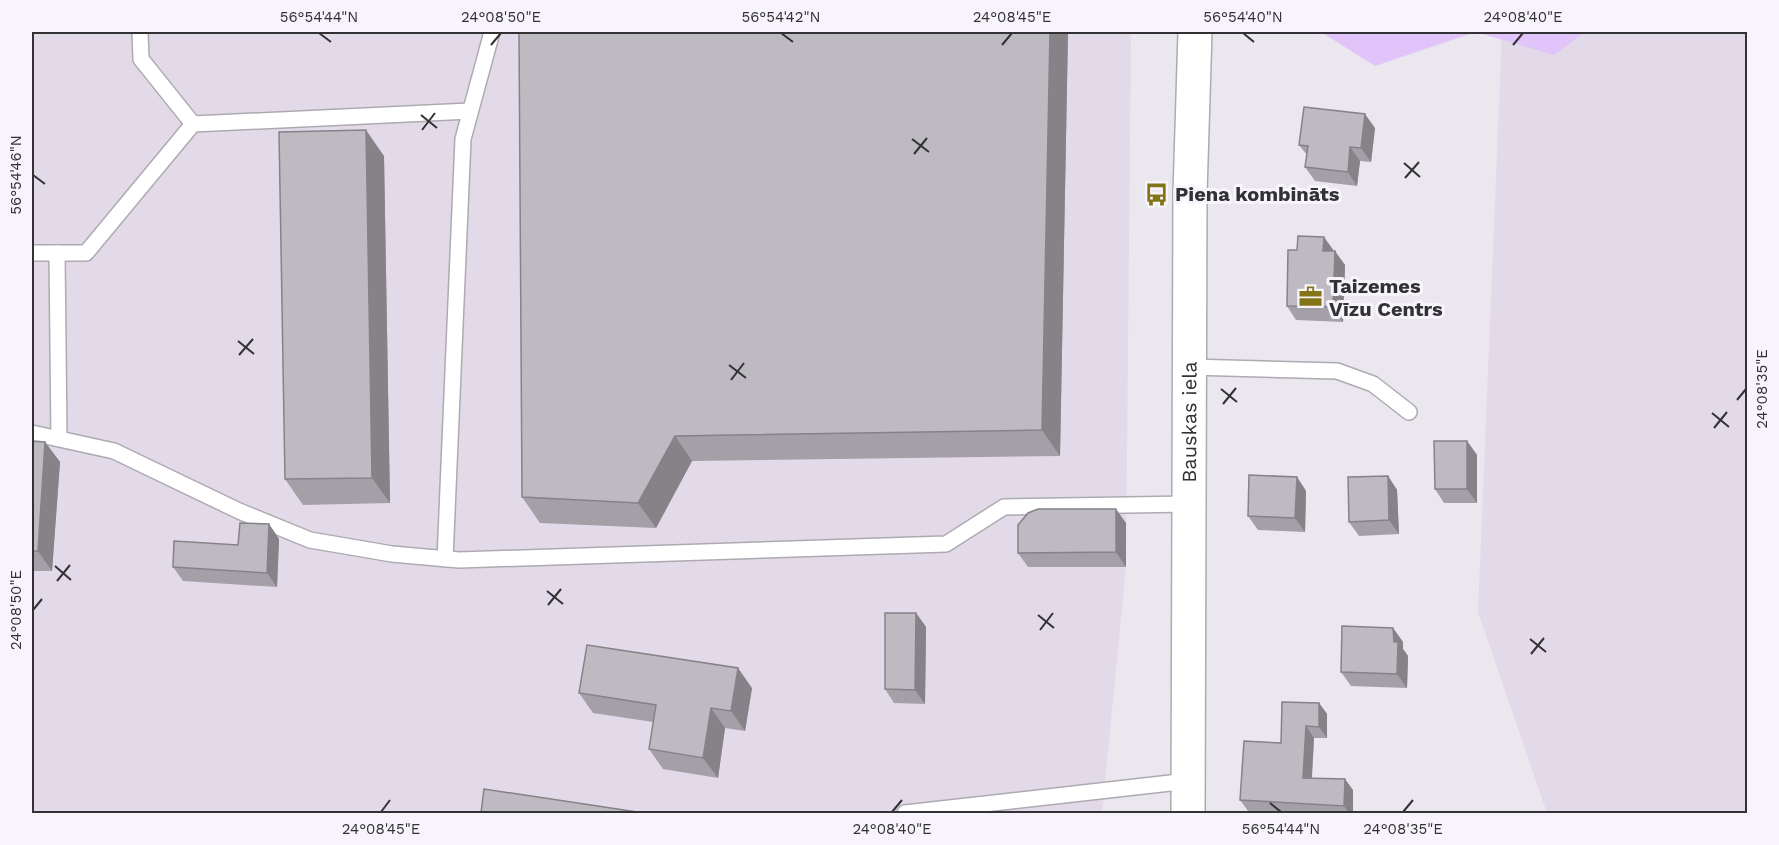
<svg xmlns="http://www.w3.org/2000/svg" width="1779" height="845" font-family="'Work Sans',sans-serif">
  <rect width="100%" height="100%" fill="#ebe7ee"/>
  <g fill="#e2dae9">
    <path d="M32 32H1131L1126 567 1102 813H32Z"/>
    <path d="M1502 32H1747V813H1547L1478 612Z"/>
  </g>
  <path fill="#e1c4f9" d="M1321 32H1585L1554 55 1476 32 1375 66Z"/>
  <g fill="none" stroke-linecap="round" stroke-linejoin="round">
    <defs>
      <g id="service">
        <path d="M140 32 141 59 193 124"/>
        <path d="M32 253H86L193 124 470 111"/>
        <path d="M57 253 59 438"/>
        <path d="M1190 367 1337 371 1373 384 1409 412"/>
        <path d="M32 433 114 451 239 511 310 540 392 554 459 560 946 544 1004 507 1190 504"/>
        <path d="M445 559 463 139 492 32"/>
        <path d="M905 813 1188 781"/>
      </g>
      <g id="tertiary">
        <path id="s1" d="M1188 814 1190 193 1195 32"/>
      </g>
    </defs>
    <use href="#service" stroke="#aeaab1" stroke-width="18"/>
    <use href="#tertiary" stroke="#aeaab1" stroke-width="36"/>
    <use href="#service" stroke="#fff" stroke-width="15"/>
    <use href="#tertiary" stroke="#fff" stroke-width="33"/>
  </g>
  <g fill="#a3a0a7">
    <path d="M1068 32 1060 456 692 461 656 528 540 523 522 497Z"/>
    <path d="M1375 128 1371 162 1360 161 1357 186 1315 181 1305 167 1307 155 1299 145Z"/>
    <path d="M384 156 390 503 303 505 285 479Z"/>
    <path d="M1333 251 1345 265 1343 322 1296 320 1287 306Z"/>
    <path d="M32 441 45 442 60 462 52 571H32Z"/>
    <path d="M1467 441 1477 455V503H1444L1435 489Z"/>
    <path d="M1388 476 1397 490 1399 534 1359 536 1349 522Z"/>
    <path d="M1297 477 1306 491 1305 532 1258 530 1248 516Z"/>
    <path d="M1126 523V567H1028L1018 553Z"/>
    <path d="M269 524 279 539 277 587 183 581 173 567 238 545Z"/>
    <path d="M916 613 926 627 925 704 894 703 885 689Z"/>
    <path d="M1393 628 1403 642V649L1408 656 1407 688 1351 686 1341 672Z"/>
    <path d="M752 688 745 731 725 728 718 778 663 769 649 749 653 722 593 713 579 693Z"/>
    <path d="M1319 703 1327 714V738H1314L1312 778 1353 790V813H1283L1248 811 1240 800 1281 743Z"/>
  </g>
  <g fill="#858288">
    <path d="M1050 32H1068L1060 456 1042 430Z"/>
    <path d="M1365 114 1375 128 1371 162 1361 148Z"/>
    <path d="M366 130 384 156 390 503 372 478Z"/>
    <path d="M1350 147 1360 161 1357 186 1348 172Z"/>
    <path d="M1324 237 1334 251H1323Z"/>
    <path d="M1335 251 1345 265 1343 322 1333 307Z"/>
    <path d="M675 436 692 461 656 528 638 503Z"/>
    <path d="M1467 441 1477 455V503L1467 489Z"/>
    <path d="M45 442 60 462 52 571 38 551Z"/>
    <path d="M1388 476 1397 490 1399 534 1389 520Z"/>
    <path d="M1297 477 1306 491 1305 532 1295 518Z"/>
    <path d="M1116 509 1126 523V567L1116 552Z"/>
    <path d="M269 524 279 539 277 587 267 573Z"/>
    <path d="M916 613 926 627 925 704 915 690Z"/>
    <path d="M1393 628 1403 642V649L1408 656 1407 688 1397 674 1394 642Z"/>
    <path d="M738 668 752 688 745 731 731 711Z"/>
    <path d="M1319 703 1327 714V738L1319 727Z"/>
    <path d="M711 708 725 728 718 778 703 758Z"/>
    <path d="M1306 726 1314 738 1311 789 1303 778Z"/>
    <path d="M1345 779 1353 790V813H1349L1344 806Z"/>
  </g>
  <g fill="#bebac2" stroke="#858288" stroke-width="1.5">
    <path d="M519 32H1050L1042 430 675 436 638 503 522 497Z"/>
    <path d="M1304 107 1365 114 1361 148 1350 147 1348 172 1305 167 1308 146 1299 145Z"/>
    <path d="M366 130 372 478 285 479 279 132Z"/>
    <path d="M1298 236 1324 237 1323 251H1335L1333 307 1287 306 1288 250H1297Z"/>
    <path d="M32 441 45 442 38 551H32Z"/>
    <path d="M1434 441H1467V489H1435Z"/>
    <path d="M1249 475 1297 477 1295 518 1248 516Z"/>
    <path d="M1388 476 1389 520 1349 522 1348 477Z"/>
    <path d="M1038 509H1116V552L1018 553V525L1028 513Z"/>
    <path d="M240 523 269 524 267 573 173 567 174 541 238 545Z"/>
    <path d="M885 613H916L915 690 885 689Z"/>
    <path d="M1342 626 1393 628 1394 642H1398L1397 674 1341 672Z"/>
    <path d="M587 645 738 668 731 711 711 708 703 758 649 749 656 705 579 693Z"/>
    <path d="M1282 702 1319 703V727L1306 726 1303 778 1345 779 1344 806 1240 800 1244 741 1281 743Z"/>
    <path d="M484 789 644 813H481Z"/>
  </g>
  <path fill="none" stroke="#323134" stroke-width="2" d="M319 33 331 42M781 33 793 42M1243 33 1254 42M491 45 501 33M1002 45 1012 33M1513 45 1523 33M421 115 437 128M422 130 435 113M912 139 929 152M914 154 927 138M1404 163 1420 177M33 175 45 184M1405 178 1419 162M238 341 254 354M239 355 253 339M729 365 746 378M731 380 744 363M1221 389 1237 402M1737 400 1746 389M1223 404 1236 388M1712 413 1729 427M1714 428 1727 412M55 566 71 580M57 581 70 565M547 591 563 604M548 605 561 589M33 610 42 599M1038 615 1054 628M1040 630 1053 613M1530 639 1546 652M1531 654 1544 638M1270 803 1281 812M381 812 390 800M892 812 902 800M1403 812 1413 800"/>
  <defs>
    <symbol id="bus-bare" viewBox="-9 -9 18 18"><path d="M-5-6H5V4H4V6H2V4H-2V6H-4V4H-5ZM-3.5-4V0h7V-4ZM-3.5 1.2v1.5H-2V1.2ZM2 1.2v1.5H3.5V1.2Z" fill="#837417" stroke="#f8f4fc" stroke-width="2.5" paint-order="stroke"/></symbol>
    <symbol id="office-bare" viewBox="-9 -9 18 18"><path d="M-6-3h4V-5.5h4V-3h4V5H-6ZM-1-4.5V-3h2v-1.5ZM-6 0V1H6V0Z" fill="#837417" stroke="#f8f4fc" stroke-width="2.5" paint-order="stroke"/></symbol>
  </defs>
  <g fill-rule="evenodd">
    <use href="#bus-bare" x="1140" y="178" width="33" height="33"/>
    <use href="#office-bare" x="1294" y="280" width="33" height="33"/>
  </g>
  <g text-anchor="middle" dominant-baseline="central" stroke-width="6" stroke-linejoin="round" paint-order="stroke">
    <g font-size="20" font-weight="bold" fill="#323134" stroke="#f8f4fc" text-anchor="start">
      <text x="1175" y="194">Piena kombināts</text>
      <text x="1329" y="286">Taizemes<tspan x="1329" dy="23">Vīzu Centrs</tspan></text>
    </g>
    <g font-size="20" fill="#323134" stroke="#f8f4fc">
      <text stroke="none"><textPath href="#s1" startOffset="392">Bauskas iela</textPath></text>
    </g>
  </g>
  <rect width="1779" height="845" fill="none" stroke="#f8f4fc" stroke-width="66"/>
  <rect x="33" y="33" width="1713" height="779" fill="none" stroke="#323134" stroke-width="2"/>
  <g font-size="15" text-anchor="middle" fill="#323134">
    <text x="319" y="22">56°54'44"N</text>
    <text x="501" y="22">24°08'50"E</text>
    <text x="781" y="22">56°54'42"N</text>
    <text x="1012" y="22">24°08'45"E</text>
    <text x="1243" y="22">56°54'40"N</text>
    <text x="1523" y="22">24°08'40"E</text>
    <text transform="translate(16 175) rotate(-90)" y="5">56°54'46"N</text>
    <text transform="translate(1762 389) rotate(-90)" y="5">24°08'35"E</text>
    <text transform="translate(16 610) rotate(-90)" y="5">24°08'50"E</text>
    <text x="381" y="834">24°08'45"E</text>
    <text x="892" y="834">24°08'40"E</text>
    <text x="1281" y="834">56°54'44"N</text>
    <text x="1403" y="834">24°08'35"E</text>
  </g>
</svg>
